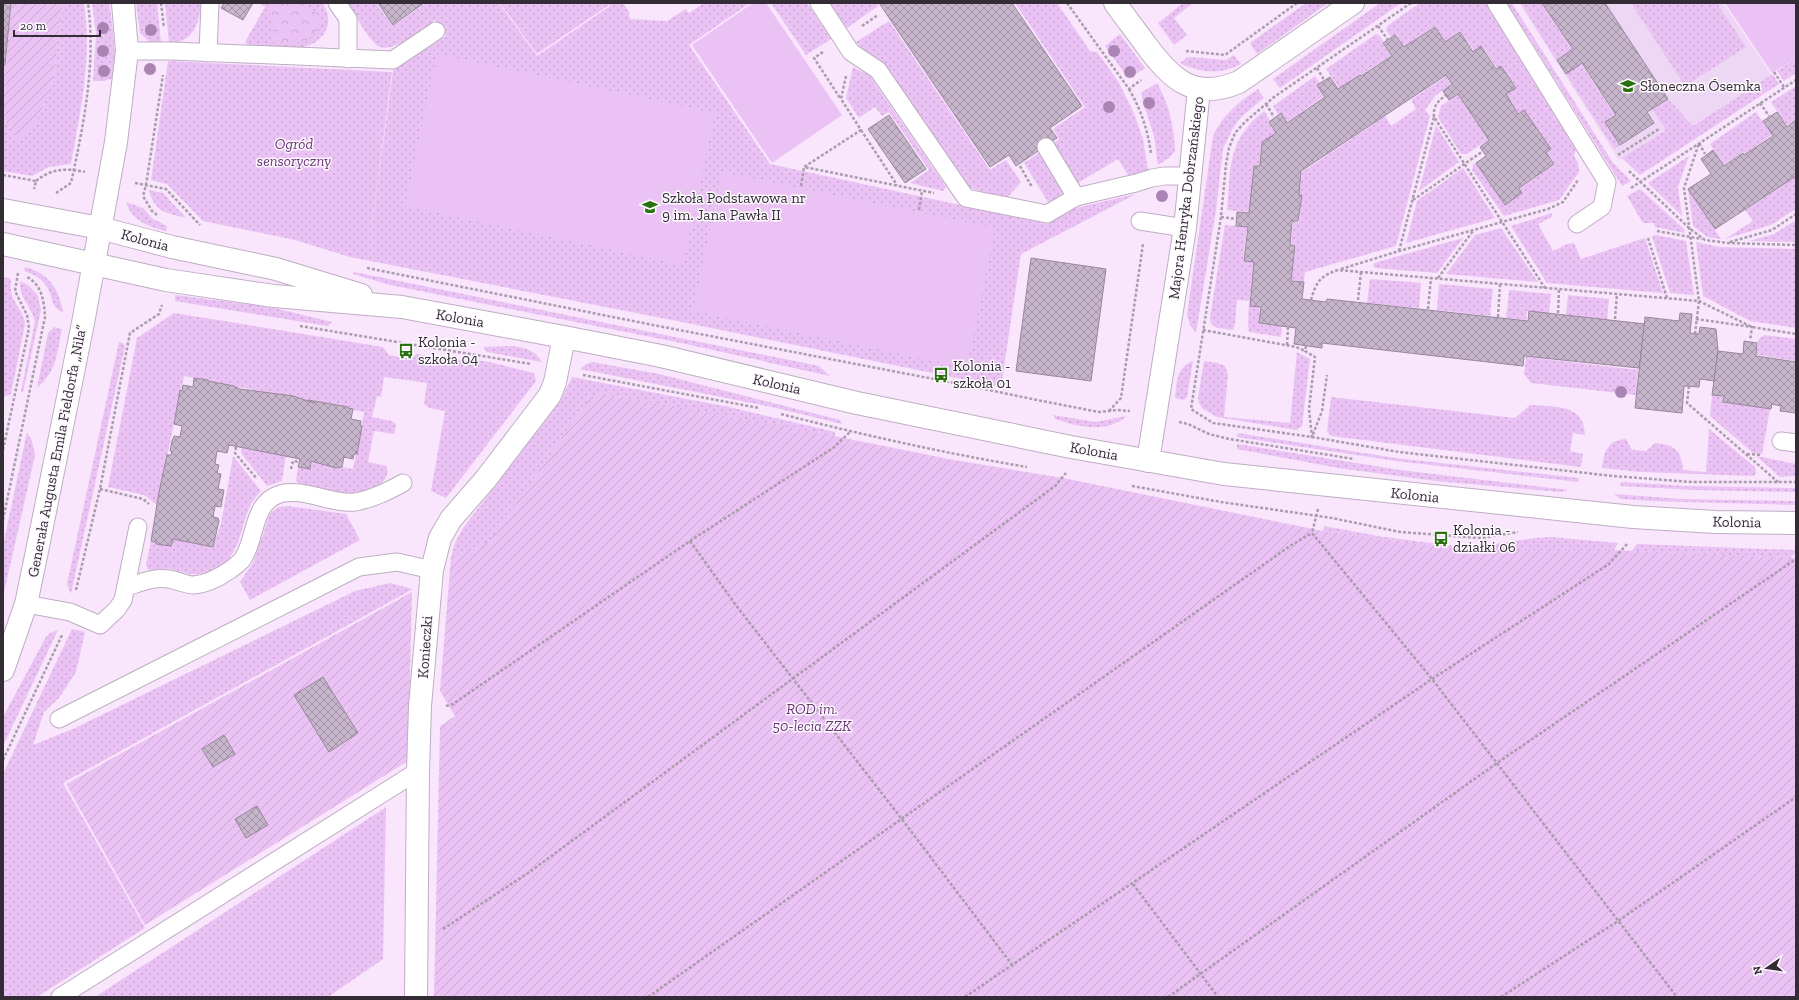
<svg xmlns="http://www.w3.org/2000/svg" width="1799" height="1000" font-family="'Zilla Slab',serif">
  <defs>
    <pattern id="grass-dots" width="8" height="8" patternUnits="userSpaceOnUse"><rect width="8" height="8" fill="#eac2f4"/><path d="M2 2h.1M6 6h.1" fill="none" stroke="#c9a7d2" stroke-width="1.8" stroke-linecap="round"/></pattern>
    <pattern id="forest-crowns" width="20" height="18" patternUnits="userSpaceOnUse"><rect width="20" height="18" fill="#eac2f4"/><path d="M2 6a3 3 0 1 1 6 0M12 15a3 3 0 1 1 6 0" fill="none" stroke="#c9a7d2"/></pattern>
    <pattern id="garden-furrows" width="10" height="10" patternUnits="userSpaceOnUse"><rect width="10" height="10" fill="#eac2f4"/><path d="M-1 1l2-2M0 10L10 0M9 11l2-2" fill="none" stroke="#c9a7d2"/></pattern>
    <pattern id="building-cross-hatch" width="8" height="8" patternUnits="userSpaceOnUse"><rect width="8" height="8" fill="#c6b5cb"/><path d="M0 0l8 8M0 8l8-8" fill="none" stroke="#a193a6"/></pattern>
  </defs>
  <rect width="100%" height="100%" fill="#f9e6fd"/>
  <path fill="#eed7f4" d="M1519 3H1723L1771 74 1693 126 1685 117 1619 160Z"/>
  <g fill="url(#grass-dots)">
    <path d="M63 3H84C92 59 81 109 71 164L49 167 32 176 3 171V119L18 139 53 82Z"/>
    <path d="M92 3H109C113 27 116 51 114 76 108 82 102 81 93 81L96 34Z"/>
    <path d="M136 3H157L161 42 151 43 140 33Z"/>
    <path d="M165 3H201C199 24 194 42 169 43Z"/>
    <path d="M259 3H323C328 13 331 22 325 32 310 57 273 47 249 46L245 42 265 7Z"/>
    <path d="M347 3H376L393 26 426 3H499L537 56 610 6 609 3H623L629 12 630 19 667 21 686 9 689 13 704 3H750L689 45 770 164 1048 224 1072 209 1136 194 1021 254 1001 387 677 321 350 257 295 240 203 221 167 184 151 180 168 61 392 72 368 255 393 71 446 36 435 20C423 28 392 55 378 46 369 40 354 13 347 3Z"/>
    <path d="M500 3H607L609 5 537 54Z"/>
    <path d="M771 3H807L831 39 806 55Z"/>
    <path d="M830 3H876L878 6 847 28Z"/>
    <path d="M1015 3H1057L1090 51 1097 52 1118 81 1133 111 1143 139 1148 170 1130 178 1118 159 1076 184 1052 144 1059 139 1053 129 1085 107Z"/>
    <path d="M1183 3H1193L1174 18 1187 35 1174 45 1158 23Z"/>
    <path d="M1306 3H1328L1257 54 1250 43Z"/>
    <path d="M1380 3H1401L1280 88 1273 79Z"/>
    <path d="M1420 3H1485L1576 150 1574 156 1578 163 1579 172 1559 200 1504 216 1472 170 1473 164 1476 163 1505 205 1523 193 1520 188 1555 164 1547 152 1551 149 1524 110 1518 113 1506 94 1516 87 1501 65 1497 68 1482 46 1474 51 1460 32 1445 42 1435 26 1404 47 1396 35 1391 37 1386 31 1387 26Z"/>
    <path d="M1507 3H1512L1613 163 1631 181 1622 186Z"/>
    <path d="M1521 3H1541L1572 49 1556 60Z"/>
    <path d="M1631 3H1717L1746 47 1685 86Z"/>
    <path d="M889 21 990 170 1006 160 1021 182 1007 198 970 188 961 178 887 67C876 58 865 52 856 42Z"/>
    <path d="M1120 34 1145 68 1133 76 1125 74 1105 46Z"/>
    <path d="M1376 34 1379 35 1384 42 1382 43 1391 56 1339 88 1326 69Z"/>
    <path d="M1234 55 1241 64C1220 75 1201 73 1180 63L1188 57 1226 60Z"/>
    <path d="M1796 58V73L1784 81 1777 71Z"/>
    <path d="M1581 64 1615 115 1605 122 1620 145 1614 149 1566 74Z"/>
    <path d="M853 67 869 75 946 187 943 191 910 183 929 170 889 112 882 116 875 107 859 118 846 98Z"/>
    <path d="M1772 74 1779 84 1640 175 1622 158 1666 130 1653 110 1668 99 1693 126Z"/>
    <path d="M1315 76 1320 83 1317 85 1324 96 1287 122 1281 113 1278 114 1273 106Z"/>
    <path d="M1446 76 1451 84 1435 96 1425 110 1430 116 1396 246 1305 272 1304 282 1291 280 1296 246 1291 245 1293 221 1299 222 1302 194H1299L1302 172 1385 116 1391 126 1416 109 1411 100Z"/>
    <path d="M1157 83C1169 103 1174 127 1175 151L1169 158 1158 165 1154 136 1142 99V92Z"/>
    <path d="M1796 86V120L1787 126 1771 102Z"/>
    <path d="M1258 89 1264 98 1241 117 1233 128 1223 149 1216 210 1196 333 1190 325 1187 315 1213 136C1223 114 1239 102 1258 89Z"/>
    <path d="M1458 94 1489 139 1467 154H1461L1438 117 1441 106Z"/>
    <path d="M1264 111 1270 120 1268 122 1276 133 1261 142 1260 166 1254 165 1249 212 1227 210C1231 167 1227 140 1264 111Z"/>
    <path d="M1756 112 1772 135 1745 154 1743 152 1724 165 1710 144Z"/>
    <path d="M1436 125 1459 162 1419 191Z"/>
    <path d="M1040 152 1064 192 1056 199 1048 202 1024 163Z"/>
    <path d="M1689 156 1678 187 1682 216 1648 183Z"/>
    <path d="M1463 168 1495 218 1406 243 1417 201Z"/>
    <path d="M1796 176V209L1771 225 1725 239 1753 221 1745 210Z"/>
    <path d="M1640 189 1684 229 1685 233 1655 227 1654 223H1643L1627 196Z"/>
    <path d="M1688 189 1721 239 1707 237 1693 226Z"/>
    <path d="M149 190 163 193 186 218C167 213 154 212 149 190Z"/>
    <path d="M126 202 143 208 153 219 167 226 166 231C149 227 132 221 126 202Z"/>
    <path d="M1552 213V217L1538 224 1553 251 1567 244 1574 243 1581 259 1645 238 1663 293 1547 283 1511 226Z"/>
    <path d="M1796 220V242L1749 241 1774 234Z"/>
    <path d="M1225 225 1247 227 1243 261 1254 262 1249 306 1260 307 1259 324 1282 326 1281 337 1249 332 1248 325 1249 301 1237 300 1235 325 1233 330 1217 328 1211 324 1210 317Z"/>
    <path d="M1501 228 1538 282 1446 274 1475 235Z"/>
    <path d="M1656 235 1686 241 1694 295 1670 293 1652 236Z"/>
    <path d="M1463 238 1437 273 1375 268 1373 266 1374 263Z"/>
    <path d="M1696 242 1719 247 1796 249V328L1750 321 1703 296Z"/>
    <path d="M25 267C48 273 59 288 63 312 51 309 53 296 47 287 42 278 33 274 24 271Z"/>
    <path d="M354 272 819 366 830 376 686 344 390 285 353 274Z"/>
    <path d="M3 277 11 279C8 303 23 306 25 324L11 394 3 397Z"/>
    <path d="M1370 279 1421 283 1419 308 1367 303Z"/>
    <path d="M20 281 28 285 37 294 41 310 23 392H21L35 321C31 306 19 298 20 281Z"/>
    <path d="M1439 284 1493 289 1490 316 1437 310Z"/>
    <path d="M1509 290 1551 294 1549 314 1527 311 1526 320 1506 318Z"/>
    <path d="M175 295 270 307 332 322 328 326 175 301Z"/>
    <path d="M1568 295 1609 299 1607 320 1566 315Z"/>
    <path d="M174 313 383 347 389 355 410 359 417 354 449 360 485 361 534 373 536 381 446 498 431 491 445 411 429 408 424 404 427 383 384 377 381 397 377 396 372 417 392 421 396 424 395 432 393 434 374 431 368 462 386 466C391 474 383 481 378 488L350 494 302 485 296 481 298 467 310 469 311 461 353 469 364 412 184 376 157 505 144 495 108 487 137 338Z"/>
    <path d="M54 327 62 329C57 353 57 371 37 388L48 333Z"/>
    <path d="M1764 335 1796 339V361L1757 355 1758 340Z"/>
    <path d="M119 342 123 343 125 346 71 594 67 584Z"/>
    <path d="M513 346C525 348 535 350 542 362L487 352 483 347Z"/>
    <path d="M1297 352 1310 359 1302 426 1297 430 1217 417 1203 409 1199 403 1198 398 1204 361 1218 363 1225 366 1228 374 1224 417 1290 423Z"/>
    <path d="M1526 357 1638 370 1636 395 1531 383 1524 374Z"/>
    <path d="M1193 361 1187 397 1184 400 1175 398C1177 383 1176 367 1193 361Z"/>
    <path d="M592 362 659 374 840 420 842 424 776 408 580 369 586 364Z"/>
    <path d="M572 377 729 407 835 432V437L602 393 590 398 489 543 451 557 455 543 463 528 559 403Z"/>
    <path d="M1712 395 1724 396 1723 402 1770 409 1762 454 1753 453 1710 416Z"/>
    <path d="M1331 397 1515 418 1530 405C1554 407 1584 403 1585 435L1573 433 1570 451 1583 454 1581 467 1331 436 1327 431Z"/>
    <path d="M1053 415 1095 422 1127 416C1105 434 1079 427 1055 419Z"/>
    <path d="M1709 429 1755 467 1756 473 1754 476 1641 472 1602 468C1604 452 1607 440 1626 439L1632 450 1646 451 1655 443C1674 444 1682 451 1683 470L1706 472Z"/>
    <path d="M27 432 32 441 35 455 3 597V546Z"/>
    <path d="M1238 433 1395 458 1579 478 1578 482 1396 461 1237 437Z"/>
    <path d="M1237 444 1400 470 1569 490 1561 492 1436 481 1338 468 1237 449Z"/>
    <path d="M242 448 286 456 282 481 267 486 241 453Z"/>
    <path d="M233 456 261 491C257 496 251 502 249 508 238 538 237 572 196 574 188 575 178 570 169 569 163 568 155 570 148 570L146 565 151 541 171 546 173 539 213 546 221 524Z"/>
    <path d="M1756 456 1796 464V476L1780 477Z"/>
    <path d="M1621 482 1686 486 1796 488V492L1695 490 1620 486Z"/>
    <path d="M1614 494 1681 499 1796 501V505L1651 501 1621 499Z"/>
    <path d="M288 506 346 514 360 540 250 600 240 582 253 563 270 513 279 507Z"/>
    <path d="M1324 526 1384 537 1469 548 1535 538 1551 537 1618 543 1614 550H1467L1323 531Z"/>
    <path d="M1637 544 1796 550V552L1790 558 1632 551Z"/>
    <path d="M390 583 413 589 63 783 145 928 37 997H3V774L72 629 85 632 76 672 59 698 44 712 33 745 75 728 355 591Z"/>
    <path d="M58 630 3 746V717L46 637 50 633Z"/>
    <path d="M386 807 383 959 328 997H95Z"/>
  </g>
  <path fill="url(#forest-crowns)" d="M263 3H303L321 16C315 45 299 44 273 42 273 28 273 14 263 3Z"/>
  <g fill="url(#garden-furrows)">
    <path d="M11 3H63L53 82 36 123 18 139 3 119V65H6Z"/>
    <path d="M602 393 789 427 954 460 1063 478 1323 531 1467 550H1614L1796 558V997H434L440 726 455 716 440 691 451 557 489 542 590 398Z"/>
    <path d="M412 592 408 761 145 925 66 784Z"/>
  </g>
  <g fill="#eac2f4">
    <path d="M753 3H766L842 115 772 163 692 45Z"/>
    <path d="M1725 3H1796V58L1772 73Z"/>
    <path d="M437 54 715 113 683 265 405 206Z"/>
    <path d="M722 172 995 228 967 368 693 311Z"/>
  </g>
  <g fill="url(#building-cross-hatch)" stroke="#98879c">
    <path d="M3 3H11L5 65H3Z"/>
    <path d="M224 3H253L243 20 221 8Z"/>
    <path d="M378 3H424L393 25Z"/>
    <path d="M879 3H1012L1082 106 1050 128 1057 138 1016 166 1009 155 990 167Z"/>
    <path d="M1542 3H1605L1668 99 1647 112 1654 123 1620 145 1605 122 1616 115 1582 63 1566 74 1557 60 1573 49Z"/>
    <path d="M1435 27 1445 42 1460 32 1473 52 1481 46 1496 69 1501 66 1516 88 1506 94 1518 114 1524 110 1551 149 1546 152 1554 164 1519 188 1522 193 1505 205 1476 163 1486 156 1480 147 1489 140 1458 94 1449 100 1443 91 1452 84 1446 75 1301 171 1299 195H1302L1298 221H1292L1290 245 1295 246 1291 281 1304 282 1302 299 1326 302 1327 299 1528 321 1529 311 1645 324 1639 368 1524 356 1523 366 1322 343V348L1294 344 1296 328 1259 323 1261 307 1250 306 1254 262 1244 261 1248 227 1236 226 1237 212 1249 213 1254 166H1260L1262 142 1276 133 1269 122 1281 113 1287 123 1325 97 1317 85 1330 77 1338 89 1360 75 1361 76 1392 56 1383 43 1395 35 1404 47Z"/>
    <path d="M1777 112 1787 127 1796 120V176L1715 229 1688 189 1711 174 1701 159 1713 150 1724 166 1743 153 1744 155 1773 136 1763 121Z"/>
    <path d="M889 115 926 169 905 183 868 129Z"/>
    <path d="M1031 258 1106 269 1091 381 1016 371Z"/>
    <path d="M1680 313 1692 314 1690 333 1699 334 1700 327 1716 329 1718 351 1714 381 1700 379 1699 387 1684 386 1682 413 1635 408 1645 317 1679 321Z"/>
    <path d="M1744 341 1757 343 1756 356 1796 362V413L1780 411 1781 406 1772 404 1771 409 1723 402 1724 396 1712 395 1718 351 1743 354Z"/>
    <path d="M194 378 208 380V381L234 386 240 389 293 396 314 403 308 400 348 407V408L353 409 351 419 361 421 360 426H362L357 454H354L353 459 344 457 342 467 336 468 311 461 310 469 298 467 300 459 229 445 227 453 217 451 215 464 219 465 217 473 221 474 218 489 224 490 221 507 215 506 213 517 218 518 219 521 213 547 173 539 171 546 156 544V542L151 541 159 492 167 455H171L172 451H170L172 441 174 436 180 437 182 426 174 424 180 390 182 391 183 385 193 387Z"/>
    <path d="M323 677 358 733 329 752 294 695Z"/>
    <path d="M224 735 235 754 213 767 202 749Z"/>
    <path d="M257 806 268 825 246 838 235 819Z"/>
  </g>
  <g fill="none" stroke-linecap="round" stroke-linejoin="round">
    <defs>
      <g id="service">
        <path d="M337 3 348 19V59"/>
        <path d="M819 3 851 52 878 70 966 198 1047 214 1076 197 1136 183 1152 178 1164 176H1191"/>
        <path d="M1496 3 1607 182 1602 207 1577 224"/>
        <path d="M127 51H172L393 60 436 31"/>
        <path d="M208 53 210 3"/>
        <path d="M1046 147 1076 197"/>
        <path d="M1140 221 1185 228"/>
        <path d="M1781 441 1796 443"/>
        <path d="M126 587C140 583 153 577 168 579 177 580 186 585 194 585 207 584 220 577 230 570 234 567 239 563 242 560 257 539 251 503 280 494 301 487 334 505 355 502 373 499 388 491 403 483"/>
        <path d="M26 604 70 612 100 625 117 609 123 600 138 527"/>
        <path d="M59 719 359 567 397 562 432 570"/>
        <path d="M60 997 418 771"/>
      </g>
      <g id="minor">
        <path d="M1115 3C1125 17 1136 31 1146 45 1172 80 1194 101 1239 82L1353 3"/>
        <path d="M1148 461 1185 228 1199 89"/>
        <path d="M3 670 26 604 36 556 83 323 116 142 127 51 123 3"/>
        <path d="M416 997 418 771 420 706 432 570 440 538 451 519 485 480 550 395 555 382 564 337"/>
      </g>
      <g id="tertiary">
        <path d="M3 210 100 228 172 247 276 269 361 295"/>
        <path d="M3 244 166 280 274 296 402 307 564 337 661 356 857 403 1071 447 1224 474 1633 517 1715 522 1796 523"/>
      </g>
    </defs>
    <use href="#service" stroke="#beadc3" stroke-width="19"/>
    <use href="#minor" stroke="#beadc3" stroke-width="24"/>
    <use href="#tertiary" stroke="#beadc3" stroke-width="24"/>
    <g stroke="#aa9cad" stroke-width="2.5" stroke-dasharray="3 2" stroke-linecap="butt">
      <path d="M161 3 164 28"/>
      <path d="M1067 3 1129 89 1141 80"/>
      <path d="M1411 3 1274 97 1245 122 1235 133 1229 148 1226 164 1221 217 1191 409 1213 423 1312 437 1399 452 1613 476 1691 482H1796"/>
      <path d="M862 26 878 15"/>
      <path d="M1378 26 1388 40"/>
      <path d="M1186 51 1225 55 1297 3"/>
      <path d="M823 52 814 58 840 98"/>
      <path d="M1317 68 1324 80"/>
      <path d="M1774 72 1784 87"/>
      <path d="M846 76 841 99 861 130 804 167 934 193"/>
      <path d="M1129 89C1141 110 1148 130 1151 154"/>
      <path d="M1760 103 1769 116"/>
      <path d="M1266 104 1274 117"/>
      <path d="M1434 117C1433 106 1437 102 1446 95"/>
      <path d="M861 130 897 185"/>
      <path d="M1618 155 1659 129"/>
      <path d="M1020 166 1032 187"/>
      <path d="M1629 171 1689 228 1705 240 1728 243 1796 245"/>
      <path d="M3 175 36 181 34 189"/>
      <path d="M36 181C52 168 66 168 85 172"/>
      <path d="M135 183 166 189 200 225"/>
      <path d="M801 186 804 167"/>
      <path d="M1631 188 1796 80"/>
      <path d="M56 193 71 183C84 123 96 64 88 3"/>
      <path d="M1413 200 1483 151"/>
      <path d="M919 210 922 191"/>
      <path d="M157 215 152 211 143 196 146 185 163 75"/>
      <path d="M1221 217 1237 219"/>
      <path d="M1657 231 1702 239"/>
      <path d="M1648 238 1667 298"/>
      <path d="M1730 242 1772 230 1796 214"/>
      <path d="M1399 251 1434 117 1545 288"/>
      <path d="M367 268 653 325 965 385 1037 400 1099 412 1117 410 1130 411"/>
      <path d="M1341 269 1399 251 1548 209 1563 202 1578 180"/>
      <path d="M1438 278 1473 231"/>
      <path d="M1311 300C1316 282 1320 276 1338 270L1699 301 1752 327 1796 334"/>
      <path d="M1358 300 1361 272"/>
      <path d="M1428 309 1431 278"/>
      <path d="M1558 313 1559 290"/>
      <path d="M1498 317 1500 284"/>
      <path d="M1615 319 1617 294"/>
      <path d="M1696 319 1752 327 1750 340"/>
      <path d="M300 326 531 364"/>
      <path d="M1203 330 1296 347 1305 351"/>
      <path d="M1695 334 1699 301 1684 188 1699 143 1705 154"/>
      <path d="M1287 345 1288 327"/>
      <path d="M1306 346 1305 351 1315 357 1309 409 1312 437 1322 411 1327 375"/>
      <path d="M583 375 759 408"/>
      <path d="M1689 386 1687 403 1778 482"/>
      <path d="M1109 411 1121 398 1143 244"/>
      <path d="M781 414C863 435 944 453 1027 467"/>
      <path d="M1179 422 1188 424 1209 434 1229 439 1354 459"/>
      <path d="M236 447 235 453 257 479"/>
      <path d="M3 450 29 328 27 315 15 291 18 273"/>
      <path d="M1747 454 1762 455"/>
      <path d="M291 469 293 461 299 462"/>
      <path d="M1132 486 1221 502 1332 518 1400 532 1481 538 1518 532"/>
      <path d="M100 489 143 499 149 504"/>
      <path d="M1318 509 1312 533 1432 679 1677 997"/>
      <path d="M3 520 45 317C44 301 42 285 27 277"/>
      <path d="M690 541 735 604 901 818 1013 966"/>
      <path d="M76 590 100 489 130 333 159 314 162 305"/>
      <path d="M446 706 453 704 690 541 833 448 851 431"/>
      <path d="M3 760 62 635"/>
      <path d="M1133 884 1218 997"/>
      <path d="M443 929 531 871 1055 486 1066 473"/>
      <path d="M648 997 1290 546 1312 533"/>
      <path d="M965 997 1432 679 1609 564 1628 543"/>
      <path d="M1168 997 1497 763 1796 559"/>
      <path d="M1501 997 1618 921 1796 797"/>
    </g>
    <use href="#service" stroke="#fff" stroke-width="17"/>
    <use href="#minor" stroke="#fff" stroke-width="22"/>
    <use href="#tertiary" stroke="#fff" stroke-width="22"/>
  </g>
  <g fill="#aa85b3">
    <circle cx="103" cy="28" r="6"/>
    <circle cx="151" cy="30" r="6"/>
    <circle cx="103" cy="51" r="6"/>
    <circle cx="1114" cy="51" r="6"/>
    <circle cx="150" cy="69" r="6"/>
    <circle cx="104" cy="71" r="6"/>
    <circle cx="1130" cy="72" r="6"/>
    <circle cx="1149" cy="103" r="6"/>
    <circle cx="1109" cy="107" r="6"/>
    <circle cx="1162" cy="196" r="6"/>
    <circle cx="1621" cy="392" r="6"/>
  </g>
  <defs>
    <symbol id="school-bare" viewBox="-9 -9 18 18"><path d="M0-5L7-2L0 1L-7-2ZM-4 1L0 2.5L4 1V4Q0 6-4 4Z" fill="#29700e" stroke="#fdf9fe" stroke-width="2.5" paint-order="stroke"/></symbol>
    <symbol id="bus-bare" viewBox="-9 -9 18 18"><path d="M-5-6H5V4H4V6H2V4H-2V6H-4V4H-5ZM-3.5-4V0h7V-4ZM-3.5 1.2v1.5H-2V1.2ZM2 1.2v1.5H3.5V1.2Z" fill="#29700e" stroke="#fdf9fe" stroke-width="2.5" paint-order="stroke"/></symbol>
  </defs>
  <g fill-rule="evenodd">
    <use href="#school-bare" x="1617" y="75" width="22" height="22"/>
    <use href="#school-bare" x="639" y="196" width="22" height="22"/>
    <use href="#bus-bare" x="395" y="340" width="22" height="22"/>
    <use href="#bus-bare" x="930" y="364" width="22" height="22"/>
    <use href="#bus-bare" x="1430" y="528" width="22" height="22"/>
  </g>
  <g text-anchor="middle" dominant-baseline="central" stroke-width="3" stroke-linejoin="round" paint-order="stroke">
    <g font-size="15" fill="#332c35" stroke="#fdf9fe" text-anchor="start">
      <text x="1640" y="86">Słoneczna Ósemka</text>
      <text x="662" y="198">Szkoła Podstawowa nr<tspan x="662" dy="17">9 im. Jana Pawła II</tspan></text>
      <text x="418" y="342">Kolonia -<tspan x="418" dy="17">szkoła 04</tspan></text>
      <text x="953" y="366">Kolonia -<tspan x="953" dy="17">szkoła 01</tspan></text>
      <text x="1453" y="530">Kolonia -<tspan x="1453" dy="17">działki 06</tspan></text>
    </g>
    <g font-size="15" font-style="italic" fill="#693576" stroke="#fdf9fe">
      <text x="294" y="144">Ogród<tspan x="294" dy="17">sensoryczny</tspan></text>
      <text x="812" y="709">ROD im.<tspan x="812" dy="17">50-lecia ZZK</tspan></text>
    </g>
    <g font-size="15" fill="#332c35" stroke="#fdf9fe">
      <text transform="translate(1186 198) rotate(-83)">Majora Henryka Dobrzańskiego</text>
      <text transform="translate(145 240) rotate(15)">Kolonia</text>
      <text transform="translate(460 318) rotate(10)">Kolonia</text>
      <text transform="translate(777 384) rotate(13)">Kolonia</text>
      <text transform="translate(57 451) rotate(-79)">Generała Augusta Emila Fieldorfa „Nila”</text>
      <text transform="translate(1094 451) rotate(10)">Kolonia</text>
      <text transform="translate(1415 495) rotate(6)">Kolonia</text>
      <text transform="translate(1737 522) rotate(1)">Kolonia</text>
      <text transform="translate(425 647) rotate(-86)">Konieczki</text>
    </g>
  </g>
  <rect width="1799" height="1000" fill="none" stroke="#332c35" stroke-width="8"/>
  <g transform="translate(1767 968) rotate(257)" stroke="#fdf9fe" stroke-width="3" paint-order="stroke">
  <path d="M0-3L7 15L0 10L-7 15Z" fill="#332c35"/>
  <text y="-6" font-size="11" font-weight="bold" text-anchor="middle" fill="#332c35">N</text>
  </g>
  <path d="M14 30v6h86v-6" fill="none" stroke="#332c35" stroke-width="2"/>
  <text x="20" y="30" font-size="12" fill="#332c35" stroke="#fdf9fe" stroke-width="3" paint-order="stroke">20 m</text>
</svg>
